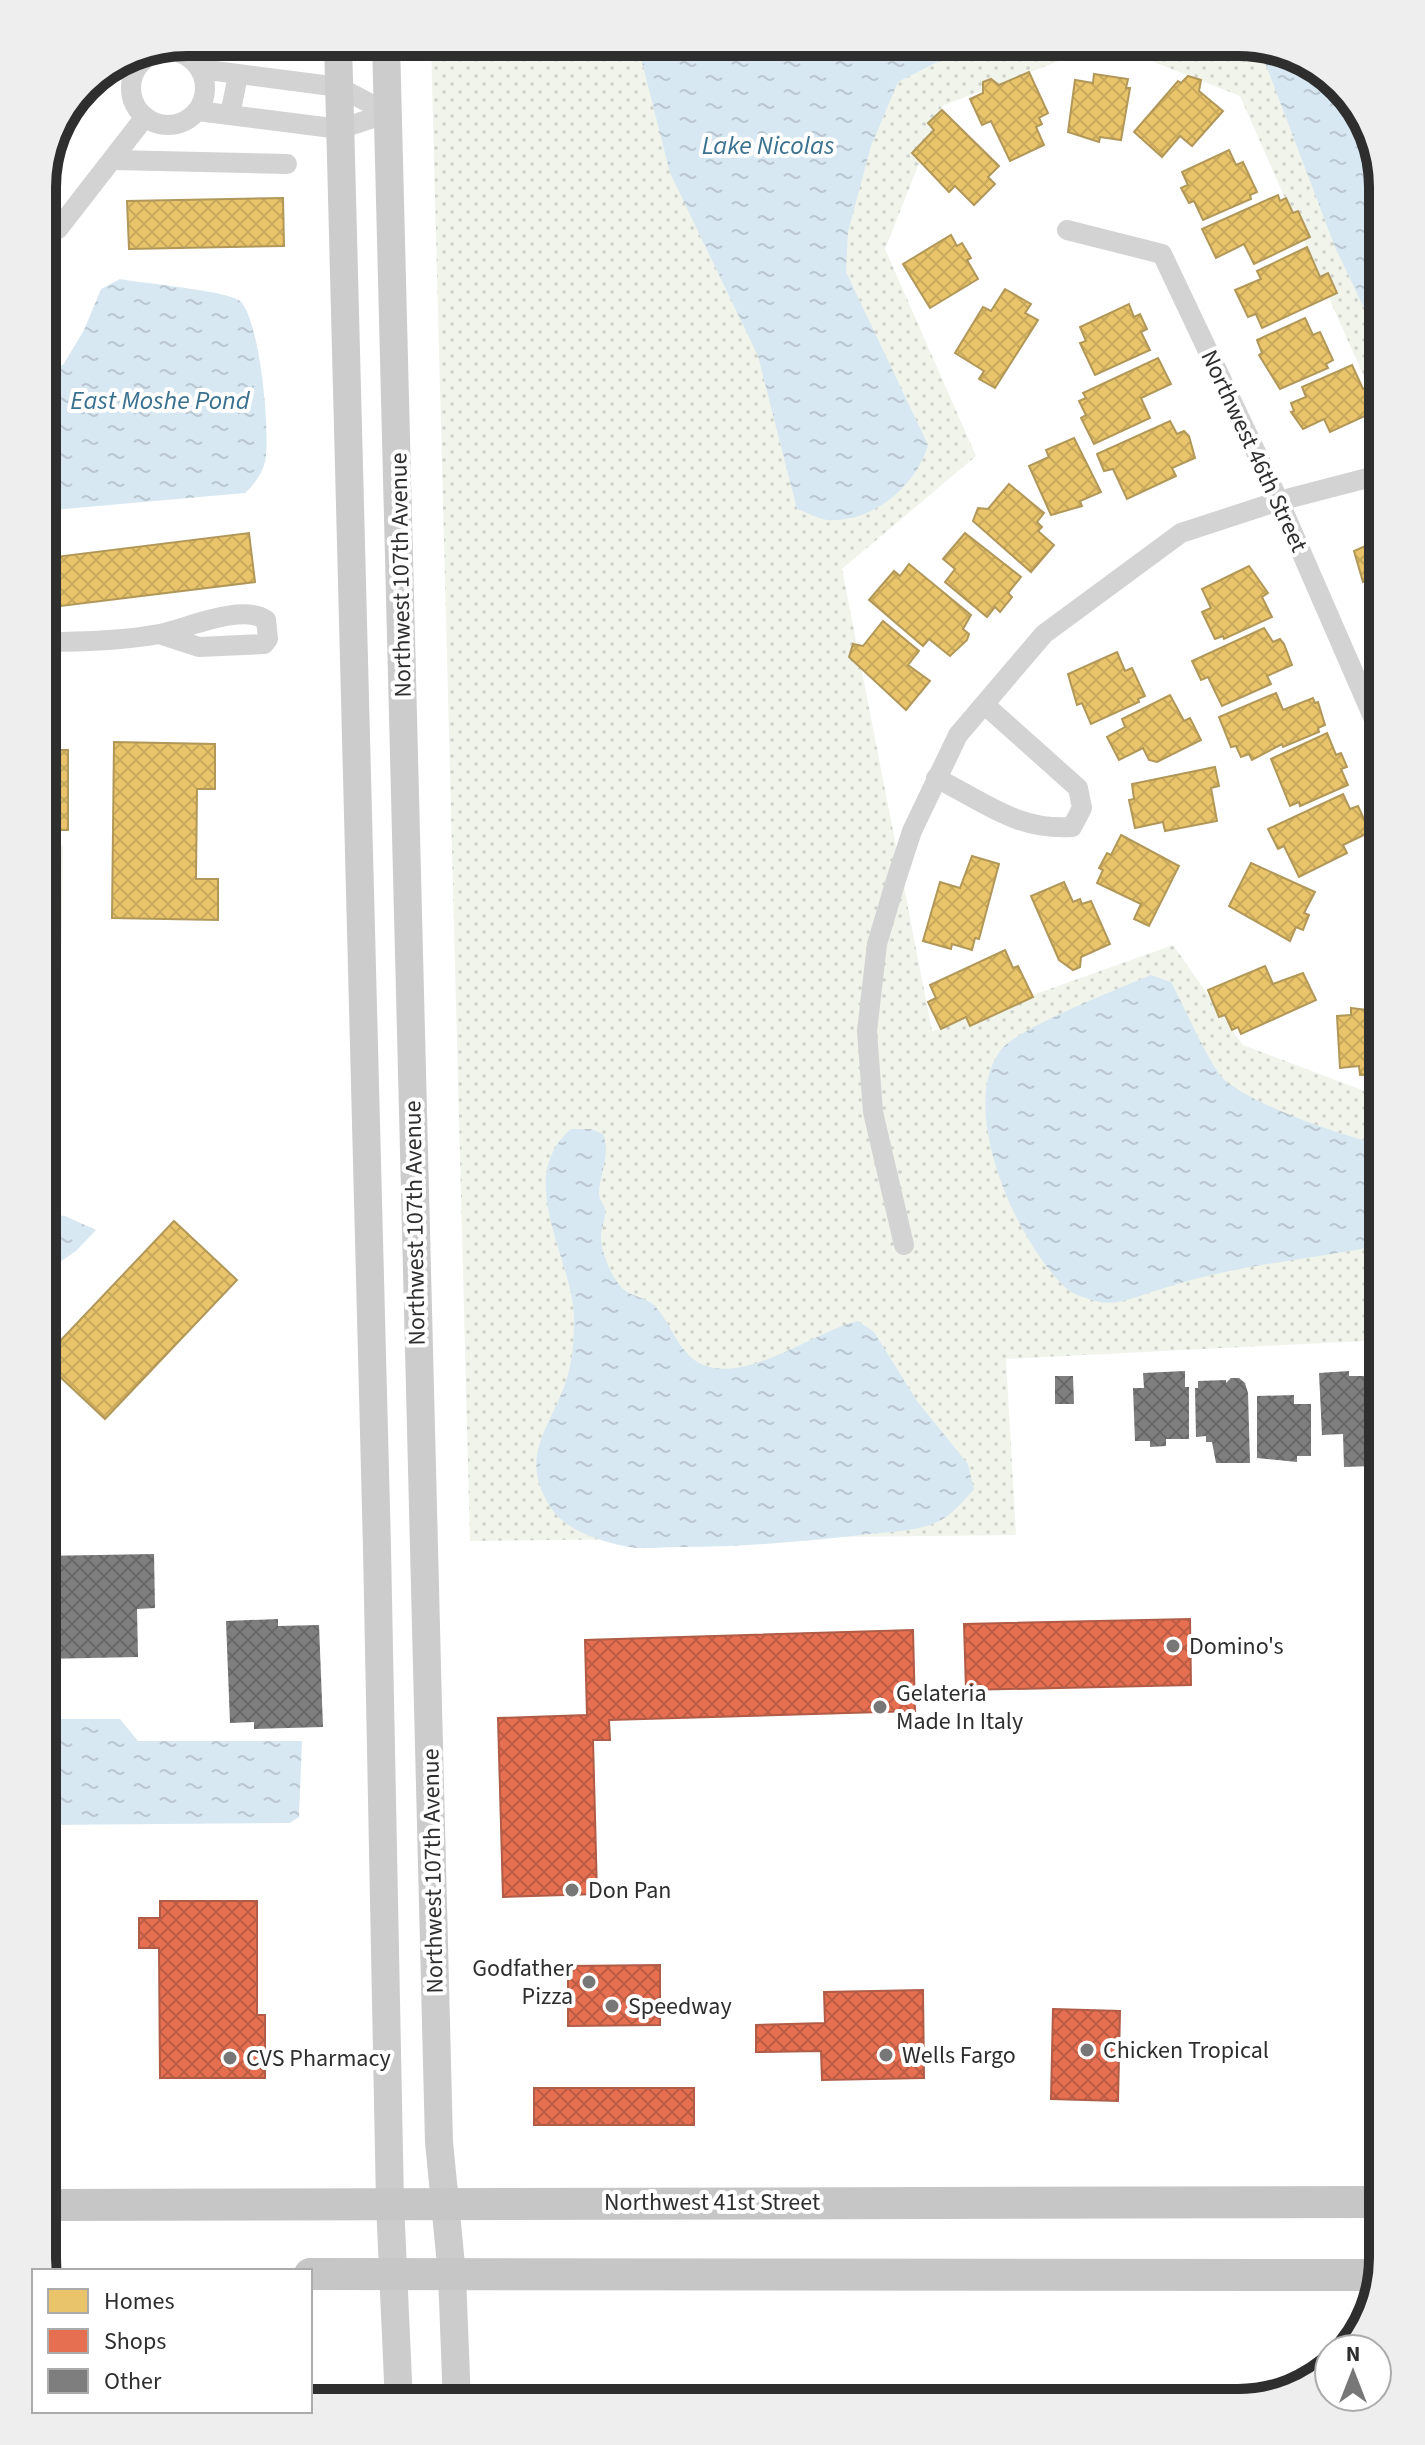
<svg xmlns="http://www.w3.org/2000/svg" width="1425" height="2445" font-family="'Source Sans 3',sans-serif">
  <defs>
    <pattern id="grass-dots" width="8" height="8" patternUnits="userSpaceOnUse" patternTransform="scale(2)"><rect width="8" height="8" fill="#f0f4eb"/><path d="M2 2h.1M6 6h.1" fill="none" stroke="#ced2ca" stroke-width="1.8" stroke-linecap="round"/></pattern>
    <pattern id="water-ripples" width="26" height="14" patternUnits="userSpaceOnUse" patternTransform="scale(2)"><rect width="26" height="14" fill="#d8e8f2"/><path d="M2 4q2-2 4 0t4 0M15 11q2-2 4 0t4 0" fill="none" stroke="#bac7d0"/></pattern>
    <pattern id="homes-cross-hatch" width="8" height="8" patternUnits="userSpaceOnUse" patternTransform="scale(2)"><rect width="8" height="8" fill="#e9c46a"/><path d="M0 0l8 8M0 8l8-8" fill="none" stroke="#c8a95c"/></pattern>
    <pattern id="shops-cross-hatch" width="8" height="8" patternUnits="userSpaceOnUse" patternTransform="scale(2)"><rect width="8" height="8" fill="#e76f51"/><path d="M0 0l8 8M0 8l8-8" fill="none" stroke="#bc5c44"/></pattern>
    <pattern id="building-cross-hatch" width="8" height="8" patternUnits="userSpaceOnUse" patternTransform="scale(2)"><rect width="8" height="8" fill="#7e7e7e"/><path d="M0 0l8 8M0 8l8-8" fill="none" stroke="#686868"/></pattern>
  </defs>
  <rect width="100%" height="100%" fill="#fff"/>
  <path fill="url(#grass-dots)" d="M431 42H1248L1319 67 1368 123 1383 187V420L1240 96 1106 43 942 106 885 249 976 456 842 569 932 1031 1173 945 1243 1045 1383 1098V1340L1006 1359 1016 1535 470 1541Z"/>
  <path fill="#f0f4eb" d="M42 845H63L61 976H42Z"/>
  <g fill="url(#water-ripples)">
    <path d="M637 42H977L898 82 871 146 848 232 846 272 928 445C916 486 873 523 827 520 818 519 806 512 797 509L758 356 670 173Z"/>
    <path d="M1219 42H1248L1319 67 1368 123 1383 187V348L1335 247 1266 65Z"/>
    <path d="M120 279C141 283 229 291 240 301 260 319 271 435 265 462 262 474 254 485 245 493L42 511V371L63 365 84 330 101 289Z"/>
    <path d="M1151 975 1171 982C1185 1008 1204 1053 1220 1075 1240 1101 1349 1139 1383 1145V1245C1307 1260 1231 1265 1158 1290 1141 1295 1117 1306 1099 1302 1089 1299 1073 1295 1066 1288 1018 1244 957 1111 1000 1051 1016 1028 1121 988 1151 975Z"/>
    <path d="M571 1129H591L603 1134C611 1155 600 1172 599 1193 599 1200 604 1203 605 1210 606 1220 600 1230 601 1240 603 1256 611 1277 623 1289 632 1297 646 1297 655 1306 668 1320 673 1337 685 1351 725 1401 812 1331 858 1321L874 1332 917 1401 968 1464 974 1489C960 1505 948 1520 927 1526 906 1532 882 1532 861 1535 800 1542 740 1547 679 1547 662 1547 641 1550 624 1546 600 1541 565 1530 551 1508 518 1457 549 1430 565 1384 573 1362 574 1340 574 1318 573 1258 513 1179 571 1129Z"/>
    <path d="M42 1214 65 1216 96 1230 76 1251 42 1274Z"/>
    <path d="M42 1719H120L138 1741H302L299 1817 290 1823 42 1825Z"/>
  </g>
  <g fill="url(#homes-cross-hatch)" stroke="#b19758" stroke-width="2">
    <path d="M1029 72 1048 113 1039 118 1042 124 1036 127 1044 145 1010 161 991 121 982 125 970 99 983 93V82L991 79 999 85Z"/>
    <path d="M1094 74 1128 79 1126 88H1130L1121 140 1100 137 1099 142 1068 132 1075 80 1093 83Z"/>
    <path d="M1188 76 1201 80 1199 91 1223 111 1192 146 1180 136 1162 157 1134 132 1178 81 1181 83Z"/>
    <path d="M942 110 999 166 988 177 995 184 974 205 955 186 949 192 912 153 934 130 928 123Z"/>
    <path d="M1229 150 1236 165 1243 162 1257 192 1250 195 1251 199 1203 220 1194 201 1189 203 1181 188 1188 185 1182 172Z"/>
    <path d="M1278 195 1280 201 1286 198 1293 213 1298 211 1310 237 1254 264 1244 244 1216 258 1202 229Z"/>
    <path d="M283 198 284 246 129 249 127 201Z"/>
    <path d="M951 235 957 246 962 243 971 258 967 260 978 279 930 308 903 264Z"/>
    <path d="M1307 247 1320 277 1328 273 1337 293 1262 328 1256 314 1248 317 1235 290 1261 279 1257 271Z"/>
    <path d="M1005 289 1031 304 1025 313 1038 320 995 388 979 379 984 371 955 353 983 307 991 311Z"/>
    <path d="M1129 304 1134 317 1140 314 1147 329 1141 332 1150 350 1095 375 1080 343 1086 341 1080 327Z"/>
    <path d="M1305 318 1313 335 1320 332 1333 360 1326 364 1328 368 1280 389 1259 355 1262 353 1257 340Z"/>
    <path d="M1158 358 1171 384 1141 398 1150 418 1094 444 1081 418 1086 415 1079 401 1086 398 1083 393Z"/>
    <path d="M1352 365 1363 389 1370 386 1380 409 1330 432 1324 419 1303 429 1291 412 1294 411 1291 403 1306 397 1302 387Z"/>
    <path d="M1170 421 1177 434 1184 431 1189 436 1195 458 1172 468 1176 476 1127 499 1113 469 1104 471 1097 454Z"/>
    <path d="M1074 438 1101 492 1080 501 1082 506 1051 515 1029 466 1049 457 1046 450Z"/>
    <path d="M1009 484 1044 513 1037 522 1042 527 1038 531 1054 545 1031 572 973 521 978 508 988 509Z"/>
    <path d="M249 533 255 582 53 607 47 558Z"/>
    <path d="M965 533 1021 577 1008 593 1012 597 1000 612 995 607 987 617 945 582 955 569 943 559Z"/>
    <path d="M1383 538V599L1378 601 1368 579 1363 582 1354 551Z"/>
    <path d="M909 564 971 615 963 629 969 634 967 640 950 656 929 639 923 646 869 600 894 571 900 576Z"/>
    <path d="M1249 566 1268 593 1262 597 1272 617 1224 639 1223 636 1215 639 1202 612 1211 608 1202 589Z"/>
    <path d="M883 621 919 651 908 665 930 681 906 710 849 657 853 644 863 646Z"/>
    <path d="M1264 628 1273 642 1280 639 1284 644 1292 665 1267 676 1271 684 1222 706 1208 677 1201 680 1192 661Z"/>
    <path d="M1117 652 1125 671 1132 668 1145 696 1138 699 1139 702 1091 724 1082 703 1077 705 1068 674Z"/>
    <path d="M1276 693 1283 710 1313 698 1315 703 1318 702 1325 725 1318 728 1319 732 1283 747 1282 744 1252 760 1249 754 1241 757 1236 746 1231 747 1219 717Z"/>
    <path d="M1170 695 1184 721 1190 718 1201 740 1157 762 1149 760 1143 748 1119 760 1107 737 1125 727 1122 719Z"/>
    <path d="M1327 733 1336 755 1341 753 1347 767 1341 769 1348 785 1300 806 1299 802 1290 806 1271 759Z"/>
    <path d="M114 742 215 744V789H197L196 879H218V920L112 918Z"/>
    <rect x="42" y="750" width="26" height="80"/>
    <path d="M1215 767 1219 786 1211 788 1217 821 1165 831 1163 822 1135 828 1129 800 1134 799 1132 784Z"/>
    <path d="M1343 794 1350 809 1358 806 1370 832 1343 845 1347 853 1299 877 1284 846 1278 849 1268 829Z"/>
    <path d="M1121 835 1179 866 1149 926 1134 919 1141 904 1097 883 1103 870 1099 868 1107 853 1111 855Z"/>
    <path d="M972 856 999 864 979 939 975 938 972 950 952 944 951 949 923 941 940 882 960 888Z"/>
    <path d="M1251 863 1315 892 1304 913 1309 915 1303 930 1296 927 1290 941 1229 906Z"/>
    <path d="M1064 882 1073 902 1080 899 1082 904 1091 901 1110 944 1081 957 1080 967 1073 970 1059 960 1031 896Z"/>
    <path d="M1005 950 1013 968 1018 966 1033 997 970 1026 966 1017 941 1029 928 1002 936 998 930 985Z"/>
    <path d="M1265 966 1273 984 1303 973 1316 1000 1241 1034 1238 1027 1232 1030 1225 1015 1219 1017 1208 990Z"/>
    <path d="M1351 1008 1383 1012V1074L1360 1075 1359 1066 1340 1068 1337 1016 1351 1015Z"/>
    <path d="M42 1024H51L46 1117H42Z"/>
    <path d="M174 1221 237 1280 105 1419 42 1360Z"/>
  </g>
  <g fill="url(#shops-cross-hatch)" stroke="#b05c46" stroke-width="2">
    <path d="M1190 1619 1191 1685 966 1690 964 1624Z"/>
    <path d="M913 1630 915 1711 609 1720 610 1740H593L597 1894 503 1897 498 1718 587 1715 585 1640Z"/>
    <path d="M160 1901H257V2015H265V2078H160L159 1948H139V1918H160Z"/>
    <path d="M660 1965V2025L568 2026V1966Z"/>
    <path d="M923 1990 924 2078 822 2080 821 2051 756 2052V2025L825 2023 824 1992Z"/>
    <path d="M1053 2009 1120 2011 1118 2101 1051 2099Z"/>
    <rect x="534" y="2088" width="160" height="37"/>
    <path d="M1037 2385 1049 2394 1048 2403H951V2399L1026 2397 1030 2388Z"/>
    <rect x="761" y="2386" width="55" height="17"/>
    <rect x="588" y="2397" width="102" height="6"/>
  </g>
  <g fill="url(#building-cross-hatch)">
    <path d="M1185 1371V1387H1189V1439H1166V1446L1150 1447V1441H1135L1133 1388H1144L1143 1373Z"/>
    <path d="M1349 1371V1376H1365V1383H1373V1466L1344 1467 1343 1434 1322 1435 1319 1373Z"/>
    <path d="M1055 1376H1073L1074 1404H1055Z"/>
    <path d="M1231 1378H1239L1245 1383 1248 1393 1250 1463H1216L1212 1442H1206V1436L1196 1437 1195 1388H1198V1381L1226 1380V1383Z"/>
    <path d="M1294 1395V1404H1311V1456H1297V1462L1257 1458V1396Z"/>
    <path d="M154 1554 155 1608 137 1609 138 1657 42 1659V1556Z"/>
    <path d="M278 1619V1626L319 1625 323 1727 254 1729V1722L230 1723 226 1621Z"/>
  </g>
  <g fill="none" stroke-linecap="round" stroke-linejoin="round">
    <g stroke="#d3d3d3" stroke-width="20">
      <circle cx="168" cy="88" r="37"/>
      <path d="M200 69 339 87 388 113"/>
      <path d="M198 111 340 129 388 113"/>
      <path d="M230 115 238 75"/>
      <path d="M114 160 287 164"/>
      <path d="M1067 230 1162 254 1279 501 1383 740"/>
      <path d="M42 236 58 229 145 117"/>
      <path d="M42 642C80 642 122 641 159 634 186 629 242 603 266 620L268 639 264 644 199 647 159 634"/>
      <path d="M936 778C983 801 1017 831 1072 827L1082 808 1078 788 985 705"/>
      <path d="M904 1245 873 1112 867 1031 877 944 896 880 912 831 958 735 1044 634 1181 533 1279 501 1383 474"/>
    </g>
    <g stroke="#ccc" stroke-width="28">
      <path d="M338 42 377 1548 390 2203 399 2403"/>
      <path d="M386 42 439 2142 452 2275 457 2403"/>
    </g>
    <g stroke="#c6c6c6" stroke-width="32">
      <path d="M42 2205 1383 2202"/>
      <path d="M310 2274 1378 2275"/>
    </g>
  </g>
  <g fill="#777" stroke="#fff" stroke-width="3">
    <circle cx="1173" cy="1646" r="8"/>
    <circle cx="880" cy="1707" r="8"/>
    <circle cx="572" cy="1890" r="8"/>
    <circle cx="589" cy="1982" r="8"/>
    <circle cx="612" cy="2006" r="8"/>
    <circle cx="1087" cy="2050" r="8"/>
    <circle cx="886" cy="2055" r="8"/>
    <circle cx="230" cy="2058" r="8"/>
  </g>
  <g text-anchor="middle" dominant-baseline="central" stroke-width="8" stroke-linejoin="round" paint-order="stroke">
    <g font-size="24" fill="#2e2e2e" stroke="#fff">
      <text transform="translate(1254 451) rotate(65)">Northwest 46th Street</text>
      <text transform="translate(401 575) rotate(-91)">Northwest 107th Avenue</text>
      <text transform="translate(415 1223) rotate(-91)">Northwest 107th Avenue</text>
      <text transform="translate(433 1871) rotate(-91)">Northwest 107th Avenue</text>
      <text x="712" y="2202">Northwest 41st Street</text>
    </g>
    <g font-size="24" fill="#2e2e2e" stroke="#fff" text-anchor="start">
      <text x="1189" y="1646">Domino's</text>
      <text x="896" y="1693">Gelateria<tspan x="896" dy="28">Made In Italy</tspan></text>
      <text x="588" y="1890">Don Pan</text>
      <text x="573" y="1968" text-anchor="end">Godfather<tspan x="573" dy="28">Pizza</tspan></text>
      <text x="628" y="2006">Speedway</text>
      <text x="1103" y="2050">Chicken Tropical</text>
      <text x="902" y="2055">Wells Fargo</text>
      <text x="246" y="2058">CVS Pharmacy</text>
    </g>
    <g font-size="26" font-style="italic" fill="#3b7190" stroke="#fff">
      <text x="768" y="145">Lake Nicolas</text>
      <text x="160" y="400">East Moshe Pond</text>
    </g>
  </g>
  <path d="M0 0H1425V2445H0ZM187 56H1238A131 131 0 0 1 1369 187V2258A131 131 0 0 1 1238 2389H187A131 131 0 0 1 56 2258V187A131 131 0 0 1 187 56Z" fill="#eee" fill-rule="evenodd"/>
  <path fill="none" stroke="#2e2e2e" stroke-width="10" d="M187 56H1238A131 131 0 0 1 1369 187V2258A131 131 0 0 1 1238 2389H187A131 131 0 0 1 56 2258V187A131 131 0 0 1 187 56Z"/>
  <rect x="32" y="2269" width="280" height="144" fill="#ffffff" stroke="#ababab" stroke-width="2"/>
  <rect x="48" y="2289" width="40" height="24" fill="#e9c46a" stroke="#ababab" stroke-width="2"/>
  <text x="104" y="2309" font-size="24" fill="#2e2e2e">Homes</text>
  <rect x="48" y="2329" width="40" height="24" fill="#e76f51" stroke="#ababab" stroke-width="2"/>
  <text x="104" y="2349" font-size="24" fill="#2e2e2e">Shops</text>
  <rect x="48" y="2369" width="40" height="24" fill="#7e7e7e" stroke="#ababab" stroke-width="2"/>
  <text x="104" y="2389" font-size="24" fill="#2e2e2e">Other</text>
  <g transform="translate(1353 2373)"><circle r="38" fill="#ffffff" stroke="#ababab" stroke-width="2"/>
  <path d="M0-6L14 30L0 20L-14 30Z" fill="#777777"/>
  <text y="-12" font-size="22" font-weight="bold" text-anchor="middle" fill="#2e2e2e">N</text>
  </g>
</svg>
